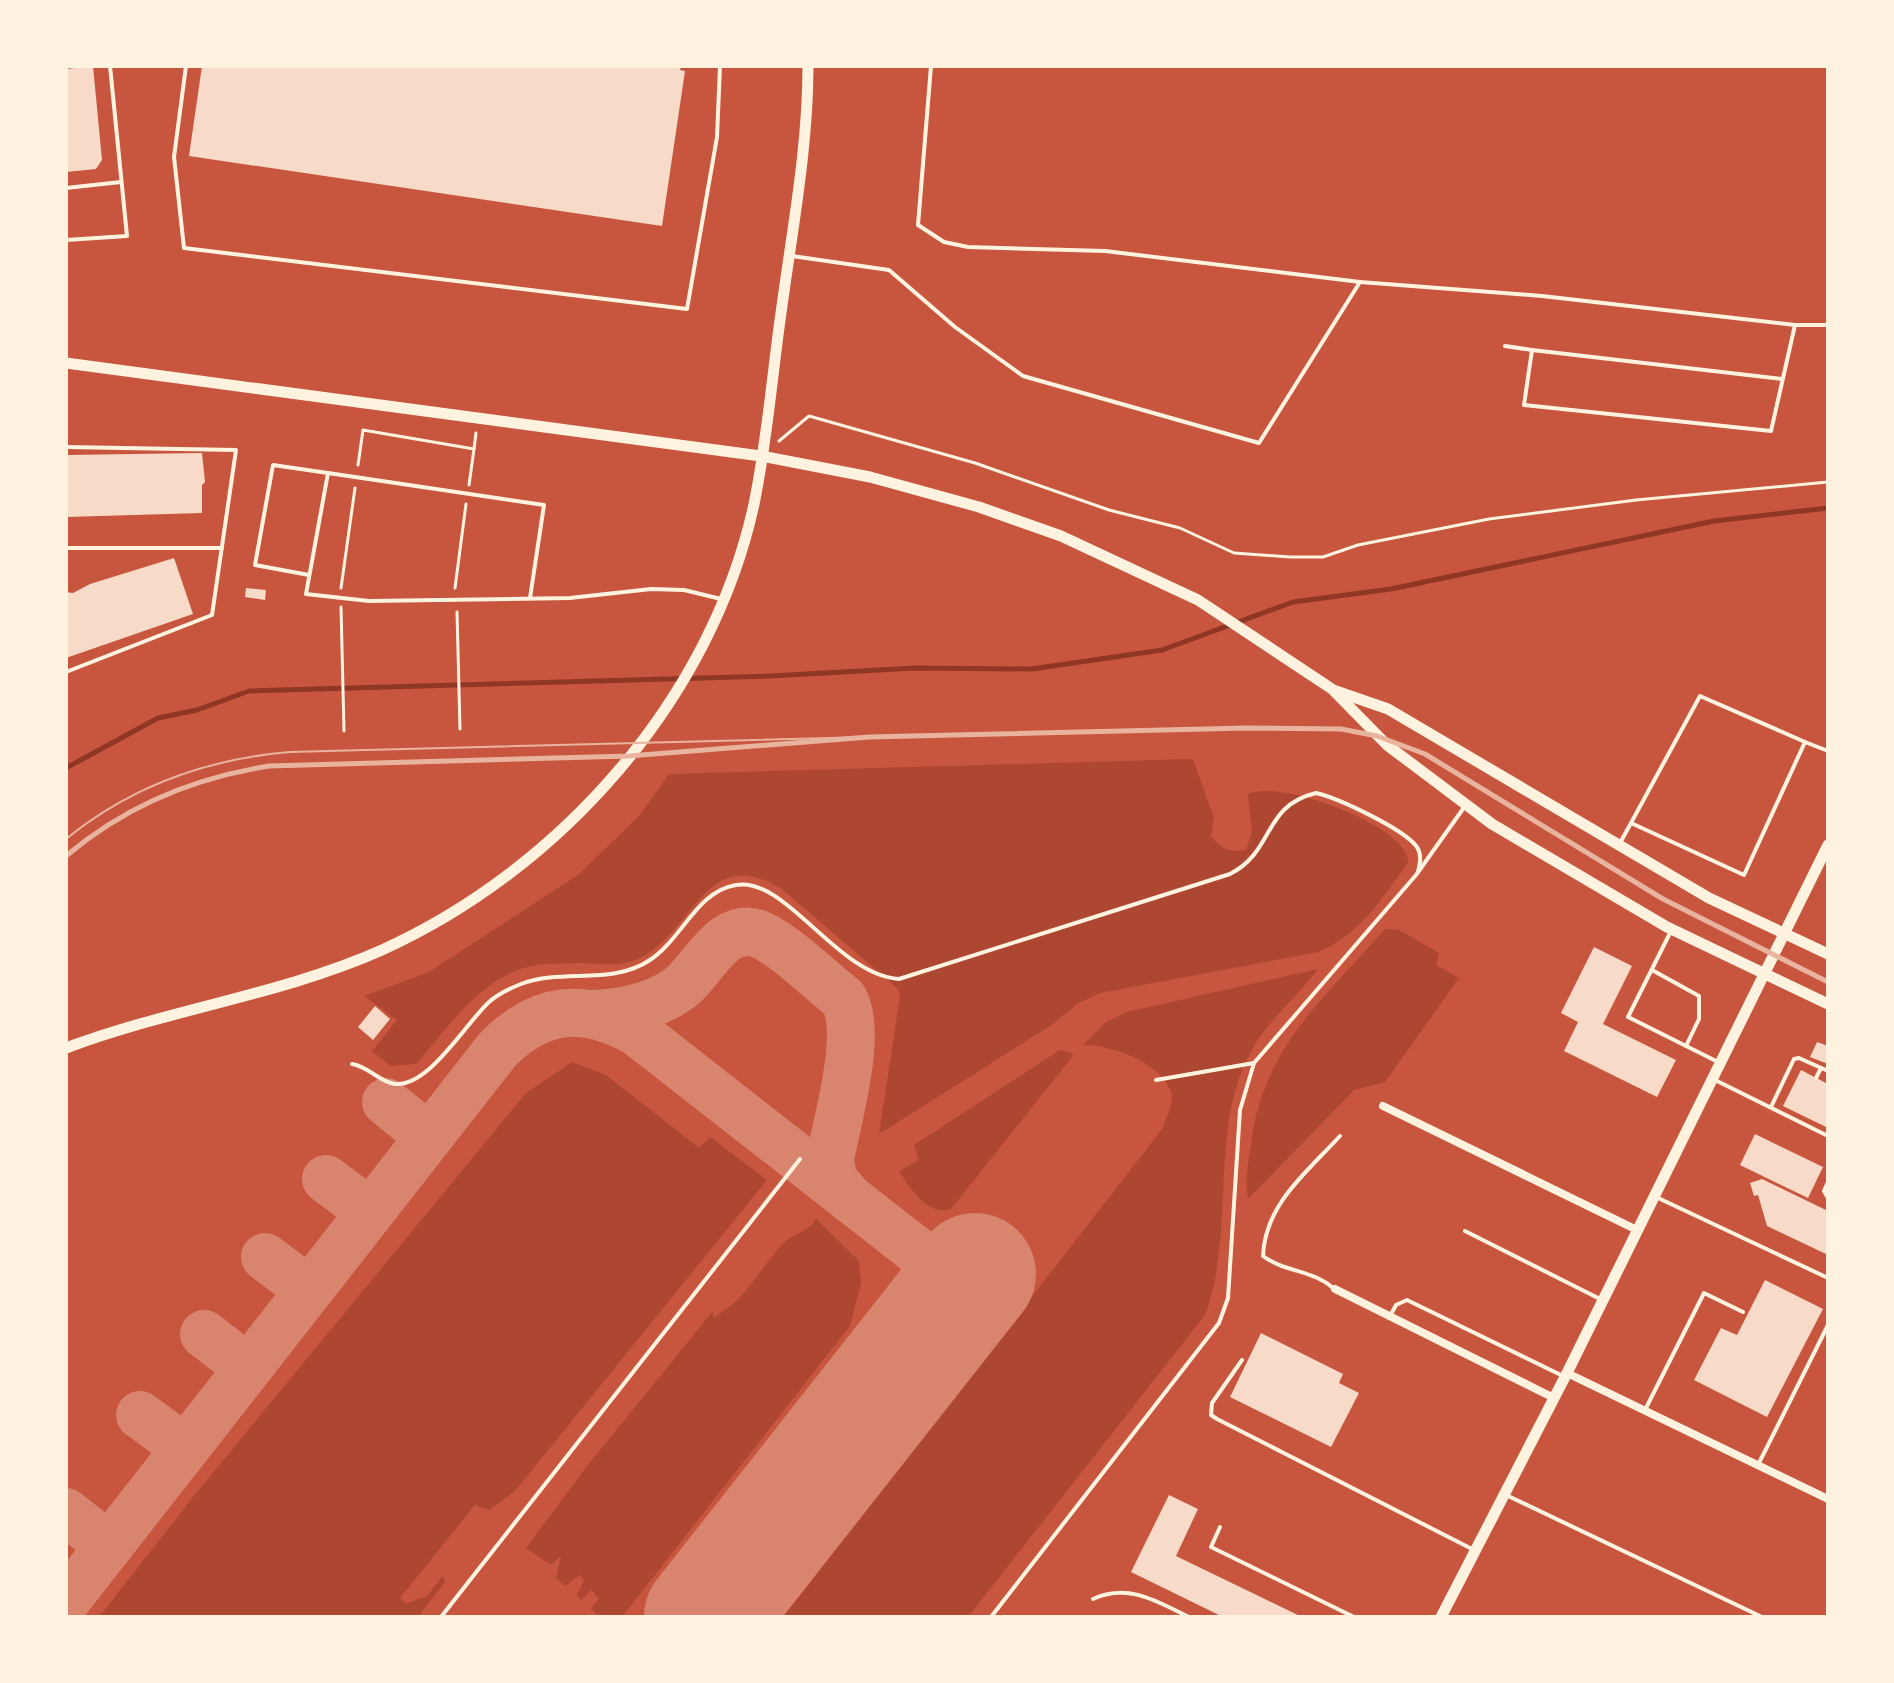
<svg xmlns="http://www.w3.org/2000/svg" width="1894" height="1683" font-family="Bitter,serif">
  <rect width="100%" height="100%" fill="#c8553d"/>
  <g fill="#ae4732">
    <path d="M1193 759 1214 818 1211 836C1221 849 1231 853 1246 850L1252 832 1248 794C1278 778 1412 827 1408 863 1381 899 1360 935 1318 952L1100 993 1077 1004 1053 1024 879 1134 900 996 898 989 782 889C705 842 695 931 640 958 617 969 598 962 574 963 560 964 544 963 531 966 481 977 448 1028 416 1064L391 1066 372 1051 397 1020 364 996 429 972 578 875 640 815 669 774Z"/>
    <path d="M1385 929 1399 930 1439 953 1436 965 1459 978 1385 1082 1354 1090 1248 1199C1245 1180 1248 1163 1251 1144 1263 1047 1324 999 1385 929Z"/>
    <path d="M1318 969C1296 999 1266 1021 1249 1055 1209 1132 1236 1233 1205 1315L968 1617H783L1163 1128C1166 1118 1175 1102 1171 1091 1159 1061 1111 1045 1083 1045L1106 1022 1127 1012Z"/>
    <path d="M1060 1050 1073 1053 1072 1057 951 1209C928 1217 909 1187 899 1171L919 1160 914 1145Z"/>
    <path d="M572 1062 606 1075 699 1148 710 1137 767 1180 515 1491 489 1510 475 1505 400 1598 406 1604 427 1596 443 1576 445 1582 418 1617H99L197 1492 526 1093Z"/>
    <path d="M816 1219 859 1261 861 1284 850 1326 622 1617H600L591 1609 599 1598 591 1590 581 1600 577 1595 584 1580 580 1575 565 1586 556 1578 561 1556 551 1565 526 1548 588 1465 713 1311V1318C750 1297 758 1268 786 1241 797 1231 804 1236 816 1219Z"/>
  </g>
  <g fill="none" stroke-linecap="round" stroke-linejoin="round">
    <path stroke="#8f3625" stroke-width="5" d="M66 768 158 718 197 710 249 691 770 676 915 668 1032 669 1162 650 1293 602 1391 589 1714 521 1828 508"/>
    <g stroke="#d8846e" stroke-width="48">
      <path d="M594 1014C623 1012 652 1007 677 990 702 974 721 920 759 934 785 945 820 980 843 998 864 1030 837 1121 830 1159L833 1179 850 1199"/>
      <path d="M386 1102 429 1137"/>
      <path d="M326 1179 370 1212"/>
      <path d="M265 1257 309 1290"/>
      <path d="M204 1334 248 1368"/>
      <path d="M140 1415 185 1448"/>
      <path d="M66 1512 109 1546"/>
      <path d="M66 1601 498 1049C542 1005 585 1003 638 1033L963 1287"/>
    </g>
    <path stroke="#d8846e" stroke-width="122" d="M705 1617 975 1274"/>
  </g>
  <g fill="#f7dbc8">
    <path d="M93 66 102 160 96 169 66 172V69Z"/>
    <path d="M202 66H681L680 70 685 71 662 226 189 156Z"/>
    <path d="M202 453 205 482 202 485V513L66 517V455Z"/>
    <path d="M174 558 193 614 66 658V592L73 593 90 584Z"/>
    <path d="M246 588 266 590 265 600 245 597Z"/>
    <path d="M1594 947 1632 966 1603 1024 1676 1060 1657 1097 1564 1051 1578 1022 1561 1013Z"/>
    <path d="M375 1006 390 1019 373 1040 358 1027Z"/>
    <path d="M1817 1042 1828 1046V1064L1810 1057Z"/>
    <path d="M1801 1070 1828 1084V1128L1783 1106Z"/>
    <path d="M1755 1134 1823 1167 1808 1198 1740 1165Z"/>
    <path d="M1762 1179 1828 1211V1255L1767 1226 1758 1195 1754 1196 1750 1183Z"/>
    <path d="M1765 1280 1823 1309 1767 1417 1694 1380 1721 1328 1737 1335Z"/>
    <path d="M1261 1333 1343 1374 1339 1383 1359 1393 1331 1447 1230 1397Z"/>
    <path d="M1169 1495 1198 1509 1176 1556 1302 1617H1223L1131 1572Z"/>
  </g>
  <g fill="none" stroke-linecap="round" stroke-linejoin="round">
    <g stroke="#fff3e0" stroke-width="3">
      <path d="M779 441 809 416 975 463 1109 510 1180 528 1234 553 1290 557H1323L1358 545 1489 519 1636 500 1828 482"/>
      <path d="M474 449 476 433"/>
      <path d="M358 465 363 430 474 449 469 485"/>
      <path d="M341 588 355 488"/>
      <path d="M455 588 466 504"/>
      <path d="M341 607 344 731"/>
      <path d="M457 612 460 729"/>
    </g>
    <g stroke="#fff3e0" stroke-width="4">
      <path d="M186 66 174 157 184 248 687 309 717 137 720 66"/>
      <path d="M66 188 121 182"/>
      <path d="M66 240 127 236 110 66"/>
      <path d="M792 256 889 270 955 327 1023 376 1259 443 1360 282 1105 251 968 247 944 242 918 225 931 66"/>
      <path d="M1360 282 1542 296 1795 325 1771 431 1524 405 1532 350 1782 379"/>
      <path d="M1795 325H1828"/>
      <path d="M1505 346 1532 350"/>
      <path d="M66 447 236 450 212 615 66 672"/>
      <path d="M328 473 544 505 530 598"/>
      <path d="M66 548H222"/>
      <path d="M309 575 255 565 273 465 328 473 306 594 369 601 570 598 651 589 684 590 721 599"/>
      <path d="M1805 742 1828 751"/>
      <path d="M1620 843 1631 823 1700 696 1805 742 1744 875 1631 823"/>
      <path d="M1671 931 1628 1017 1720 1063"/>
      <path d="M1652 970 1699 996V1019L1686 1046"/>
      <path d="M352 1064C368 1066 379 1082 395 1084 429 1087 466 1023 489 1002 497 995 511 988 521 984 564 968 611 986 650 960 682 939 697 891 736 885 786 876 837 975 899 979L1230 874C1275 851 1262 806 1316 793 1338 798 1404 829 1417 847 1422 855 1420 863 1418 872"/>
      <path d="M1816 1078 1821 1068"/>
      <path d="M1156 1080 1254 1063"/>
      <path d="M1715 1080 1828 1136"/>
      <path d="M1771 1107 1794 1059 1799 1058 1828 1071"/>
      <path d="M1828 1182 1824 1191 1828 1198"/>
      <path d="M1656 1197 1828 1278"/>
      <path d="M1465 1231 1602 1300"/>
      <path d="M1333 1288C1313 1270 1284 1272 1263 1256 1265 1204 1307 1172 1340 1136"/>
      <path d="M1389 1318 1396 1305 1407 1300 1563 1376"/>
      <path d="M1242 1360 1212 1403 1211 1415 1217 1419 1472 1549"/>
      <path d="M1646 1408 1704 1293 1743 1312"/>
      <path d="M1758 1465 1828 1325"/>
      <path d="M1506 1495 1762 1617"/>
      <path d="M1220 1527 1211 1547 1354 1617"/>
      <path d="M1093 1599C1129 1583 1156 1601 1189 1617"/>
      <path d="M441 1617 800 1159"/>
      <path d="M991 1617 1219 1323 1228 1298 1240 1110 1254 1063 1416 875 1465 806"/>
    </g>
    <g stroke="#fff3e0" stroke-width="8">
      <path d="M1383 1106 1637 1230"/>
      <path d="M1335 1289 1554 1398"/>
      <path d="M1567 1373 1828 1499"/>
    </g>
    <g stroke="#fff3e0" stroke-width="11">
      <path d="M66 363 761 456 870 477 979 507 1061 536 1198 600 1332 689 1387 745 1492 824 1667 927 1828 1004"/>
      <path d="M1336 691 1388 709 1709 898 1828 954"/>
      <path d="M66 1048C169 1009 281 995 382 950 561 869 712 698 754 504 767 442 772 376 781 313 792 231 808 148 808 66"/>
      <path d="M1441 1617 1567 1373 1828 845"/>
    </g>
    <path stroke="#e9b49f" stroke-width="2" d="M66 839C131 786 207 759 290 752L869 737"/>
    <path stroke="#e9b49f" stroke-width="5" d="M66 856C125 806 193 778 269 766L629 756 869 737 1247 728 1341 729 1377 736 1425 754 1663 899 1828 982"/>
  </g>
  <rect width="1894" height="1683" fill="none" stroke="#fff3e0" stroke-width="136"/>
</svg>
